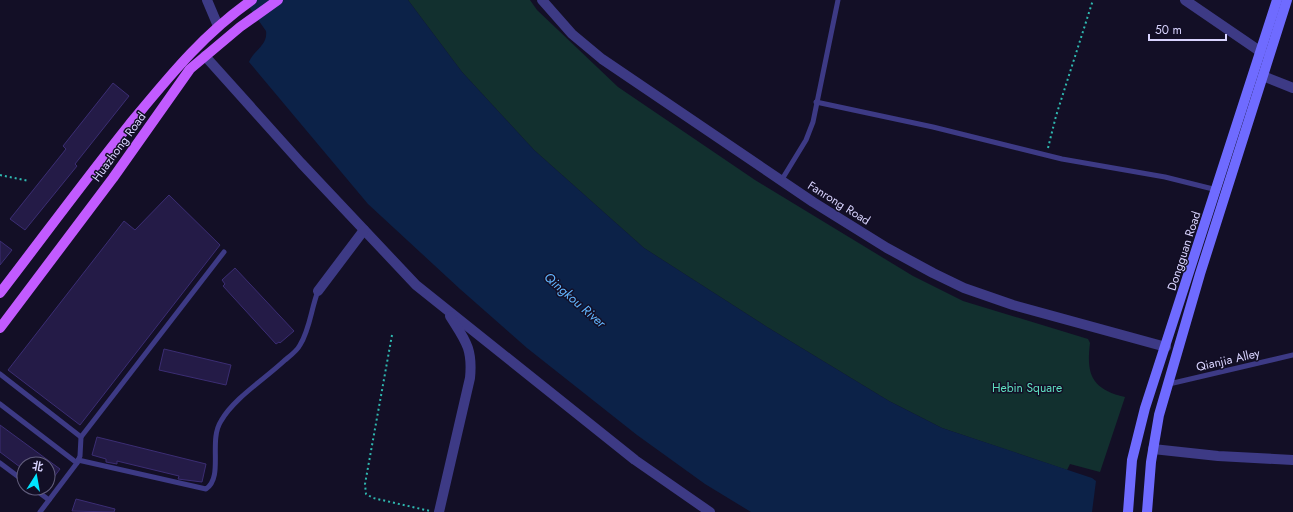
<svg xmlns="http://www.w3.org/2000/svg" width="1293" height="512" font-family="Jost,'Noto Sans SC',sans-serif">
  <rect width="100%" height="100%" fill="#130f26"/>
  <path fill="#12302f" d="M408 0H530L537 10 618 87 755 180 913 276 963 301 1088 339 1090 343C1086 375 1092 389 1125 397L1100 472 1070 464 1067 470 942 428 889 401 767 327 644 248 534 150 462 72Z"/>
  <path fill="#0c2248" d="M244 0H408L462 72 534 150 644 248 767 327 889 401 942 428 1092 478 1096 481 1092 512H751L705 484 637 435 527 348 460 289 368 204 249 62C254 50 268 45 266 31Z"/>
  <g fill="#241b47" stroke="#3b2d73">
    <path d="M113 83 129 96 75 164 77 166 25 230 10 219 66 149 63 146Z"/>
    <path d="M169 195 220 245 80 425 8 370 124 221 135 230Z"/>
    <path d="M0 241 12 250 0 265Z"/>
    <path d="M235 268 294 331 280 343 279 342 276 344 223 286 225 284 222 280Z"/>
    <path d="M164 349 231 365 226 385 159 370Z"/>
    <path d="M0 425 60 469 48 485V464H24V470L0 452Z"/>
    <path d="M97 437 206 464 202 482 178 479 179 476 117 461V464L106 462V459L92 455Z"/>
    <path d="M76 499 115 509 114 512 72 511Z"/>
  </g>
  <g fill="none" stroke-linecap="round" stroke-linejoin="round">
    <g stroke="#2fb8b0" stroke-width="2" stroke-dasharray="2 3" stroke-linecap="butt">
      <path d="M1048 148 1056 116 1093 0"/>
      <path d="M0 175 29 181"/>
      <path d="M392 335 365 484 366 494 373 498 430 511"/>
    </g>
    <g stroke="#3d3a85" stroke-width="5">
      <path d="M816 102 933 127 1062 159 1165 177 1217 190"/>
      <path d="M781 181 806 140 813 122 838 0"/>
      <path d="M0 374 81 437 224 252"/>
      <path d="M1169 384 1293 355"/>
      <path d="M0 404 77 463"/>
      <path d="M78 460 206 489C224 477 208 441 221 421 234 398 265 379 285 360 290 356 297 351 300 345 310 329 311 309 318 291"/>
      <path d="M0 463 24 481"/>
      <path d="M33 488 49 500"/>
      <path d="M40 512 77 463 80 456 81 437"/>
    </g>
    <g stroke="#3d3a85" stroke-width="10">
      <path d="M542 0 572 34 602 59 813 202 887 248 933 273 964 288 1013 305 1166 347"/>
      <path d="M1185 0 1261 52"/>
      <path d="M205 56 301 163 416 285 635 460 710 512"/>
      <path d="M1263 76 1293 88"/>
      <path d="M318 291 364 230"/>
      <path d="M1153 449 1218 456 1293 460"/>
      <path d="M439 512 470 378C473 348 465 340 450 316"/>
    </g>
    <path stroke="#3d3a85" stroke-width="10" d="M207 0 218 26"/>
    <g stroke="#6f6bff" stroke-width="10">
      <path d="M1128 512 1132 460 1145 408 1277 0"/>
      <path d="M1147 512 1151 462 1159 415 1200 274 1287 0"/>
    </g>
    <g stroke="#c25bff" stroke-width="10">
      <path d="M0 293C43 237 85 180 129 125 168 78 202 35 252 0"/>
      <path d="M0 328 113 178 190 69 240 27 278 0"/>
    </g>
  </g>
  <g text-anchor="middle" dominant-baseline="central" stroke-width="3" stroke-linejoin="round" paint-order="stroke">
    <g font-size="12" fill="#d9d4ff" stroke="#130f26">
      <text transform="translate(119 147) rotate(-54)">Huazhong Road</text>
      <text transform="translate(839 203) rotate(32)">Fanrong Road</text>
      <text transform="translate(1184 251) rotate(-72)">Dongguan Road</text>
      <text transform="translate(1228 360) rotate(-13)">Qianjia Alley</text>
    </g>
    <g font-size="12" fill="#5fe0c0" stroke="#130f26">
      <text x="1027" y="388">Hebin Square</text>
    </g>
    <g font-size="13" font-style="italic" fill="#62b6ff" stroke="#130f26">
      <text transform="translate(575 300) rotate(41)">Qingkou River</text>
    </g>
  </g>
  <g transform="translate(36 476) rotate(11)"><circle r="19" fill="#130f26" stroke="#625e7d"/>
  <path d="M0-3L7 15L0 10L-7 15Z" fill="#00e5ff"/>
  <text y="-6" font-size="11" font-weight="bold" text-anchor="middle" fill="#d9d4ff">北</text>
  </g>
  <path d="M1149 34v6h77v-6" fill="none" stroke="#d9d4ff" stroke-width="2"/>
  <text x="1155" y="34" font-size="12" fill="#d9d4ff" stroke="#130f26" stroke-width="3" paint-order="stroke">50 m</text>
</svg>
